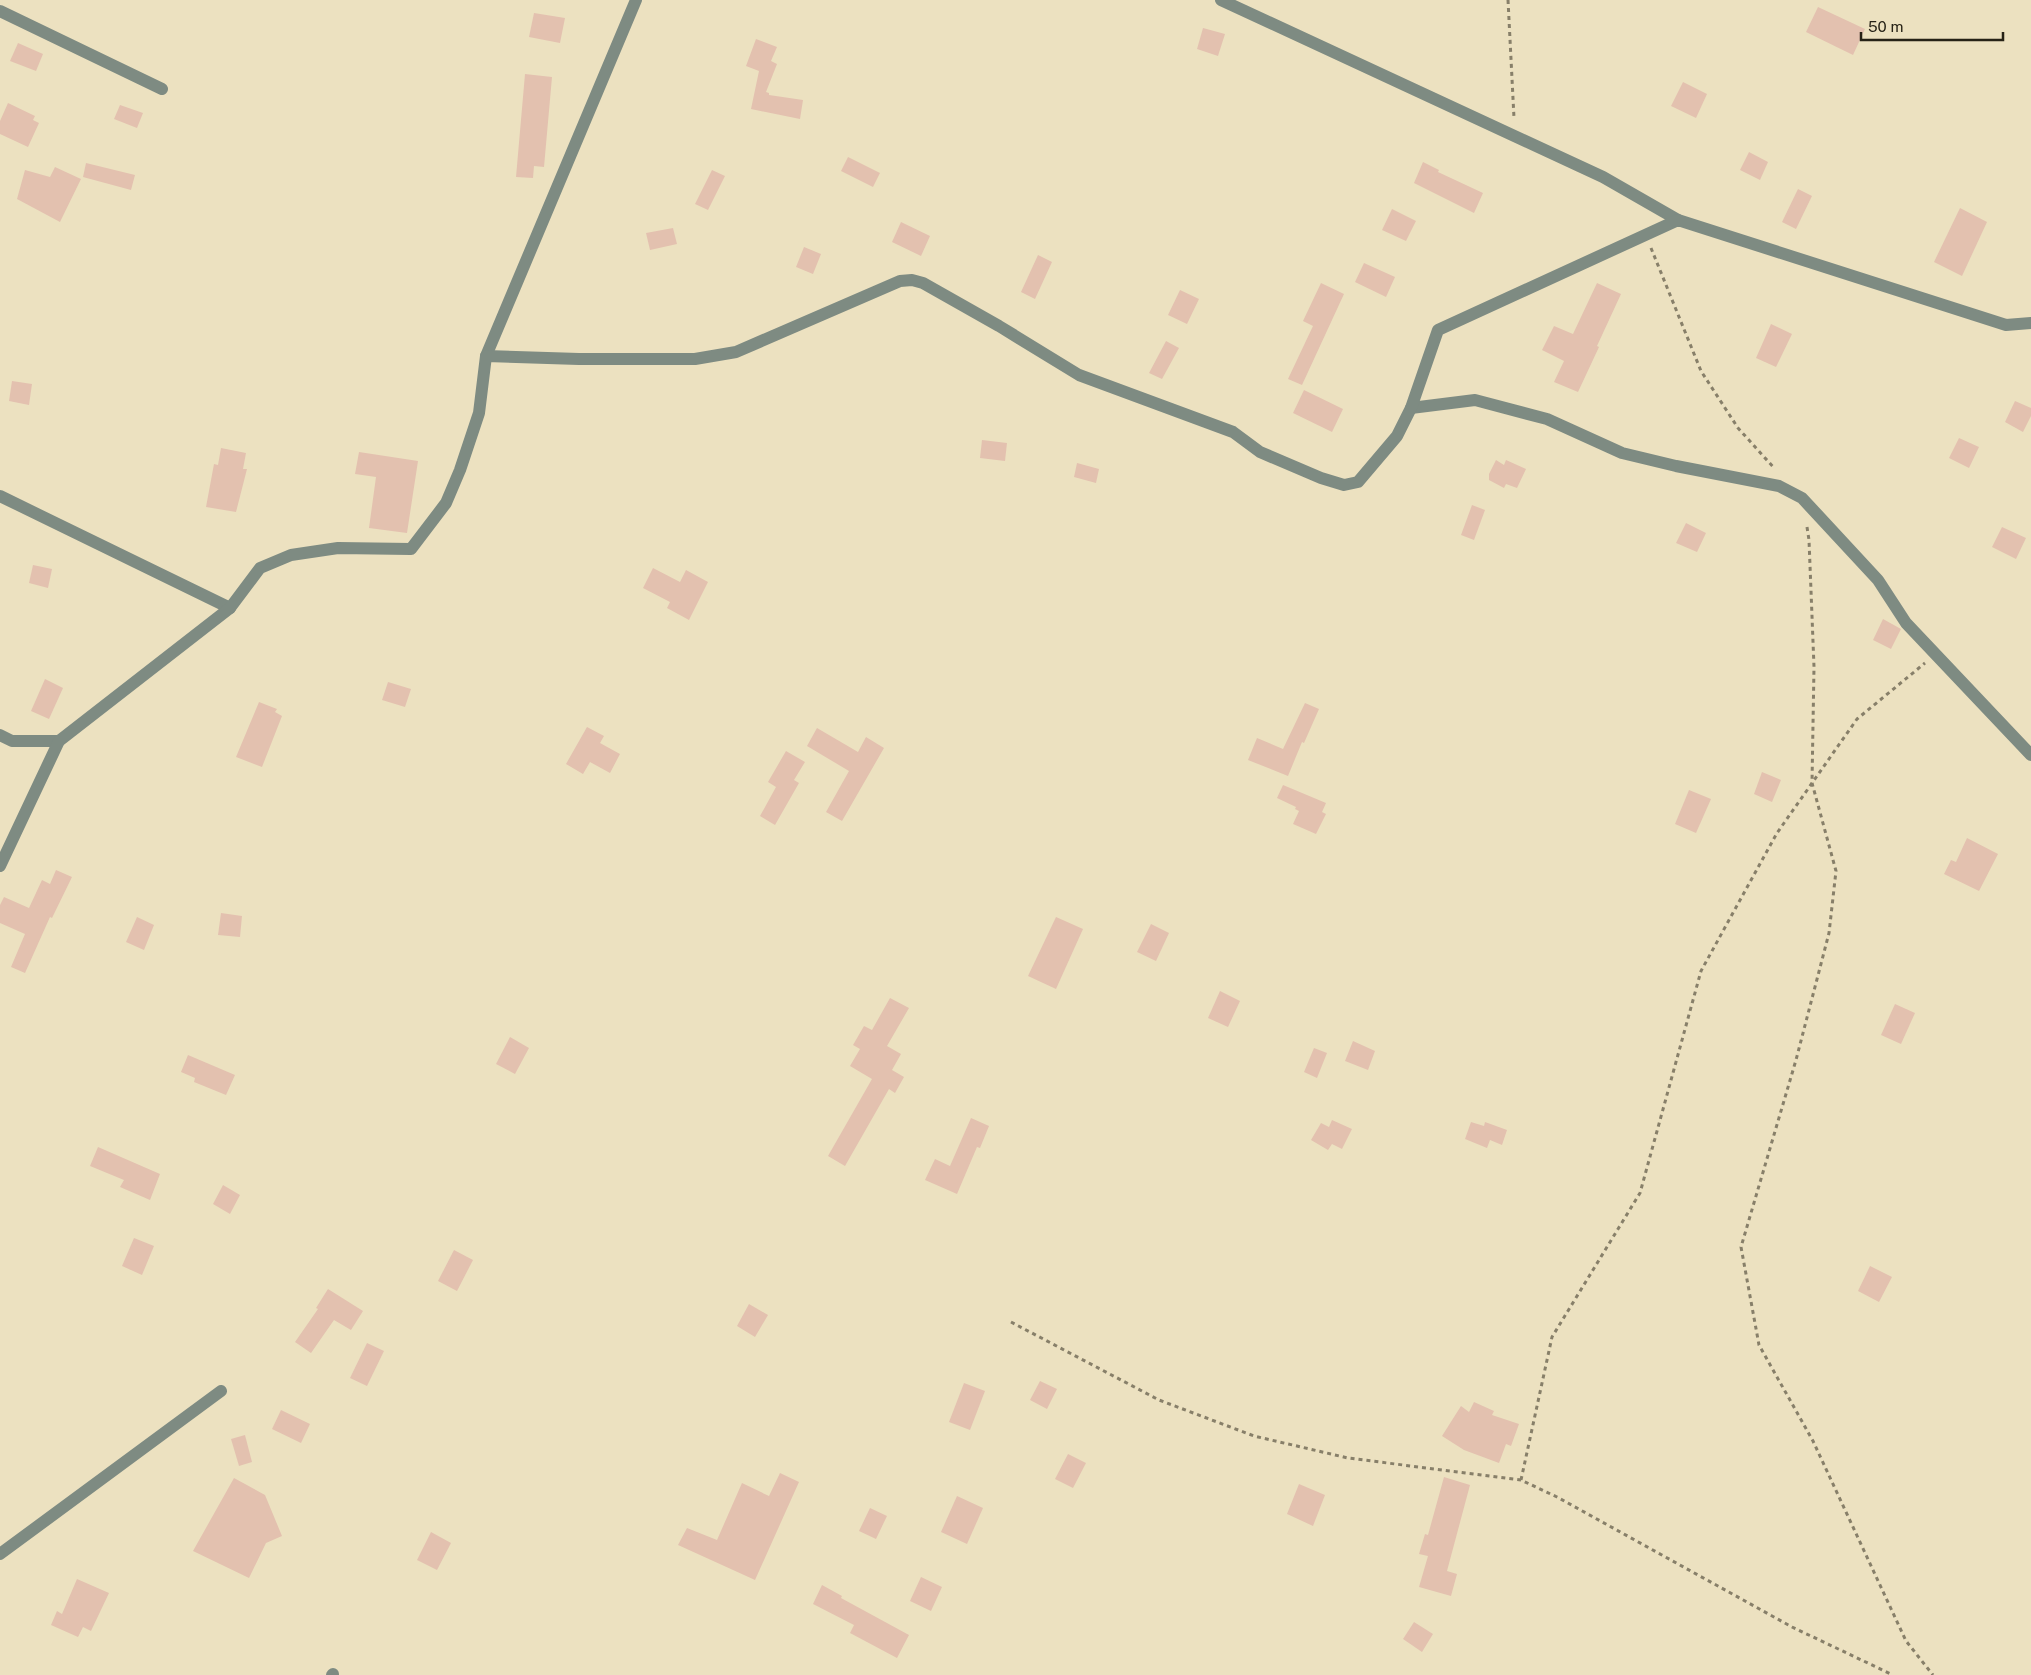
<svg xmlns="http://www.w3.org/2000/svg" width="2031" height="1675" font-family="'Public Sans',sans-serif">
  <rect width="100%" height="100%" fill="#ece1c0"/>
  <g fill="#e3c1af">
    <path d="M1818 7 1865 29 1853 55 1806 32Z"/>
    <path d="M534 13 565 18 560 43 529 37Z"/>
    <path d="M1203 28 1225 34 1218 56 1197 49Z"/>
    <path d="M756 39 777 47 771 61 777 64 766 92 769 93V95L803 100 800 119 751 109 759 71 746 66Z"/>
    <path d="M18 43 43 54 36 71 10 61Z"/>
    <path d="M525 74 552 77 544 167 534 166 533 178 516 177Z"/>
    <path d="M1683 82 1707 94 1696 118 1671 106Z"/>
    <path d="M8 103 35 116 33 120 39 123 28 147 0 134V121Z"/>
    <path d="M120 105 143 113 137 128 114 119Z"/>
    <path d="M1749 152 1768 162 1760 180 1740 170Z"/>
    <path d="M848 157 880 173 873 187 841 171Z"/>
    <path d="M1423 162 1439 170 1438 172 1483 193 1474 213 1414 183Z"/>
    <path d="M86 163 135 175 131 190 83 177Z"/>
    <path d="M55 167 81 179 60 222 17 199 25 170 50 177Z"/>
    <path d="M712 170 725 176 708 210 695 204Z"/>
    <path d="M1798 189 1812 196 1796 229 1782 222Z"/>
    <path d="M1960 208 1987 222 1962 276 1934 262Z"/>
    <path d="M1392 209 1416 221 1406 241 1382 230Z"/>
    <path d="M901 222 930 236 921 256 892 242Z"/>
    <path d="M673 228 677 244 650 250 646 233Z"/>
    <path d="M804 247 821 254 813 274 796 267Z"/>
    <path d="M1038 255 1052 262 1035 299 1021 292Z"/>
    <path d="M1364 263 1395 277 1386 297 1355 282Z"/>
    <path d="M1321 283 1344 294 1302 385 1288 379 1313 326 1303 321Z"/>
    <path d="M1597 283 1621 294 1597 346 1599 347 1578 392 1554 382 1564 361 1542 350 1554 326 1573 334Z"/>
    <path d="M1180 290 1199 299 1187 324 1168 315Z"/>
    <path d="M1771 324 1792 334 1776 367 1756 358Z"/>
    <path d="M1166 341 1179 348 1162 379 1149 373Z"/>
    <path d="M12 381 32 384 29 405 9 401Z"/>
    <path d="M1304 390 1343 409 1332 432 1293 413Z"/>
    <path d="M2015 401 2031 408V416L2023 432 2005 422Z"/>
    <path d="M1959 438 1979 447 1969 468 1949 458Z"/>
    <path d="M982 440 1007 443 1005 461 980 458Z"/>
    <path d="M221 448 246 453 243 469H247L236 512 206 507 214 464 218 465Z"/>
    <path d="M359 452 418 461 407 533 369 528 376 477 355 474Z"/>
    <path d="M1496 460 1504 465 1506 460 1526 469 1517 488 1506 484 1504 488 1489 480V474Z"/>
    <path d="M1077 463 1099 469 1096 483 1074 477Z"/>
    <path d="M1472 505 1485 510 1474 540 1461 535Z"/>
    <path d="M1686 523 1706 533 1697 552 1676 543Z"/>
    <path d="M2002 527 2026 538 2016 559 1992 547Z"/>
    <path d="M33 565 52 569 48 588 29 583Z"/>
    <path d="M653 568 680 582 686 570 708 582 689 620 667 608 670 602 643 588Z"/>
    <path d="M1883 619 1901 629 1891 649 1873 640Z"/>
    <path d="M45 679 63 688 49 719 31 711Z"/>
    <path d="M388 682 411 689 405 707 382 700Z"/>
    <path d="M259 702 277 709 275 712 282 716 262 767 236 757Z"/>
    <path d="M1305 703 1319 709 1304 743 1302 742 1288 776 1248 760 1257 738 1283 749Z"/>
    <path d="M587 727 604 736 600 743 620 754 610 773 590 762 583 774 566 764Z"/>
    <path d="M817 728 858 752 866 737 884 748 842 821 826 812 849 771 807 746Z"/>
    <path d="M786 751 805 762 794 780 799 783 775 825 760 816 776 787 768 782Z"/>
    <path d="M1762 772 1781 780 1772 802 1754 794Z"/>
    <path d="M1283 785 1326 803 1322 812 1326 814 1316 834 1293 824 1299 811 1295 809 1296 807 1277 798Z"/>
    <path d="M1689 790 1711 799 1696 833 1675 824Z"/>
    <path d="M1967 838 1998 854 1979 891 1944 874 1951 860 1956 862Z"/>
    <path d="M56 870 72 877 52 918 50 917 25 973 11 967 25 934 0 923V905L4 897 29 908 42 880 50 884Z"/>
    <path d="M221 913 242 916 240 937 218 935Z"/>
    <path d="M137 917 154 925 144 950 126 942Z"/>
    <path d="M1056 917 1083 929 1056 989 1028 976Z"/>
    <path d="M1151 924 1169 933 1156 961 1137 952Z"/>
    <path d="M1220 991 1240 1001 1228 1027 1208 1018Z"/>
    <path d="M890 998 909 1008 887 1046 901 1054 892 1070 904 1077 895 1093 889 1089 845 1166 828 1156 872 1079 850 1066 860 1049 853 1045 864 1026 872 1030Z"/>
    <path d="M1895 1004 1915 1013 1901 1044 1881 1035Z"/>
    <path d="M510 1037 529 1048 515 1074 496 1064Z"/>
    <path d="M1353 1041 1375 1051 1368 1070 1345 1061Z"/>
    <path d="M1314 1048 1327 1053 1317 1078 1304 1072Z"/>
    <path d="M188 1055 235 1075 226 1095 194 1082 195 1078 181 1072Z"/>
    <path d="M971 1118 989 1126 980 1148 977 1147 957 1194 925 1180 935 1159 950 1166Z"/>
    <path d="M1332 1120 1352 1129 1342 1149 1332 1144 1328 1150 1311 1140 1321 1123 1329 1127Z"/>
    <path d="M1471 1122 1484 1126 1485 1122 1507 1130 1502 1145 1490 1140 1487 1148 1465 1139Z"/>
    <path d="M98 1147 160 1174 150 1200 120 1187 124 1180 90 1166Z"/>
    <path d="M223 1185 240 1195 230 1214 213 1204Z"/>
    <path d="M134 1238 154 1246 142 1275 122 1266Z"/>
    <path d="M454 1250 473 1260 457 1291 438 1281Z"/>
    <path d="M1870 1266 1892 1277 1879 1302 1858 1291Z"/>
    <path d="M328 1289 363 1311 351 1330 334 1320 311 1353 295 1342 318 1309 316 1308Z"/>
    <path d="M749 1304 768 1315 755 1337 737 1326Z"/>
    <path d="M367 1343 384 1351 367 1386 350 1378Z"/>
    <path d="M1040 1381 1057 1389 1047 1409 1030 1400Z"/>
    <path d="M964 1383 985 1391 970 1430 949 1422Z"/>
    <path d="M1474 1402 1494 1411 1492 1415 1519 1424 1511 1446 1506 1444 1499 1463 1464 1450 1442 1436 1461 1406 1469 1412Z"/>
    <path d="M281 1410 310 1424 301 1443 272 1429Z"/>
    <path d="M245 1435 252 1462 239 1466 231 1439Z"/>
    <path d="M1068 1454 1086 1463 1073 1488 1055 1479Z"/>
    <path d="M780 1473 799 1482 755 1580 678 1545 687 1528 717 1540 742 1483 769 1496Z"/>
    <path d="M1444 1477 1470 1485 1447 1571 1457 1574 1451 1596 1419 1587 1428 1556 1419 1554 1425 1534 1428 1535Z"/>
    <path d="M234 1478 265 1495 282 1536 266 1543 249 1578 193 1551Z"/>
    <path d="M1299 1484 1325 1495 1313 1526 1287 1514Z"/>
    <path d="M957 1496 983 1508 967 1544 941 1532Z"/>
    <path d="M870 1508 887 1516 876 1539 859 1531Z"/>
    <path d="M431 1532 451 1543 437 1570 417 1560Z"/>
    <path d="M921 1577 942 1587 931 1611 910 1601Z"/>
    <path d="M77 1579 109 1593 91 1631 83 1627 78 1637 51 1625 57 1611 62 1614Z"/>
    <path d="M822 1585 842 1596 841 1598 909 1635 897 1658 850 1633 854 1625 813 1604Z"/>
    <path d="M1414 1622 1433 1634 1422 1652 1403 1639Z"/>
  </g>
  <g fill="none" stroke-linecap="round" stroke-linejoin="round">
    <g stroke="#877f69" stroke-width="3" stroke-dasharray="4 4" stroke-linecap="butt">
      <path d="M1508 0 1514 118"/>
      <path d="M1651 248 1701 371 1738 428 1775 469"/>
      <path d="M1807 527 1809 540 1814 667 1812 783 1836 871 1829 933 1796 1060 1741 1247 1759 1345 1813 1441 1906 1641 1933 1675"/>
      <path d="M1011 1322 1159 1400 1254 1436 1348 1458 1521 1480 1557 1497 1792 1627 1893 1675"/>
      <path d="M1521 1480 1552 1337 1640 1193 1701 971 1777 833 1857 719 1925 663"/>
    </g>
    <g stroke="#7e8b82" stroke-width="12">
      <path d="M1221 0 1603 177 1678 220"/>
      <path d="M0 11 162 89"/>
      <path d="M486 356 636 0"/>
      <path d="M1411 408 1475 400 1547 419 1622 453 1676 466 1779 486 1802 498 1878 580 1906 623 2031 755"/>
      <path d="M0 496 230 608"/>
      <path d="M0 735 12 741H59"/>
      <path d="M0 866 59 741 230 608 260 568 291 555 338 548 411 549 446 503 460 470 479 413 486 356 579 359H695L736 352 900 281 912 280 923 283 999 326 1079 375 1233 432 1260 452 1321 478 1344 485 1358 482 1397 436 1411 408 1438 330 1678 220 2006 325 2031 323"/>
      <path d="M0 1554 221 1391"/>
      <path d="M332 1675 333 1674"/>
    </g>
  </g>
  <path d="M1861 32v8h142v-8" fill="none" stroke="#262216" stroke-width="2.5"/>
  <text x="1868" y="32" font-size="15" fill="#262216" stroke="#ece1c0" stroke-width="4" paint-order="stroke">50 m</text>
</svg>
